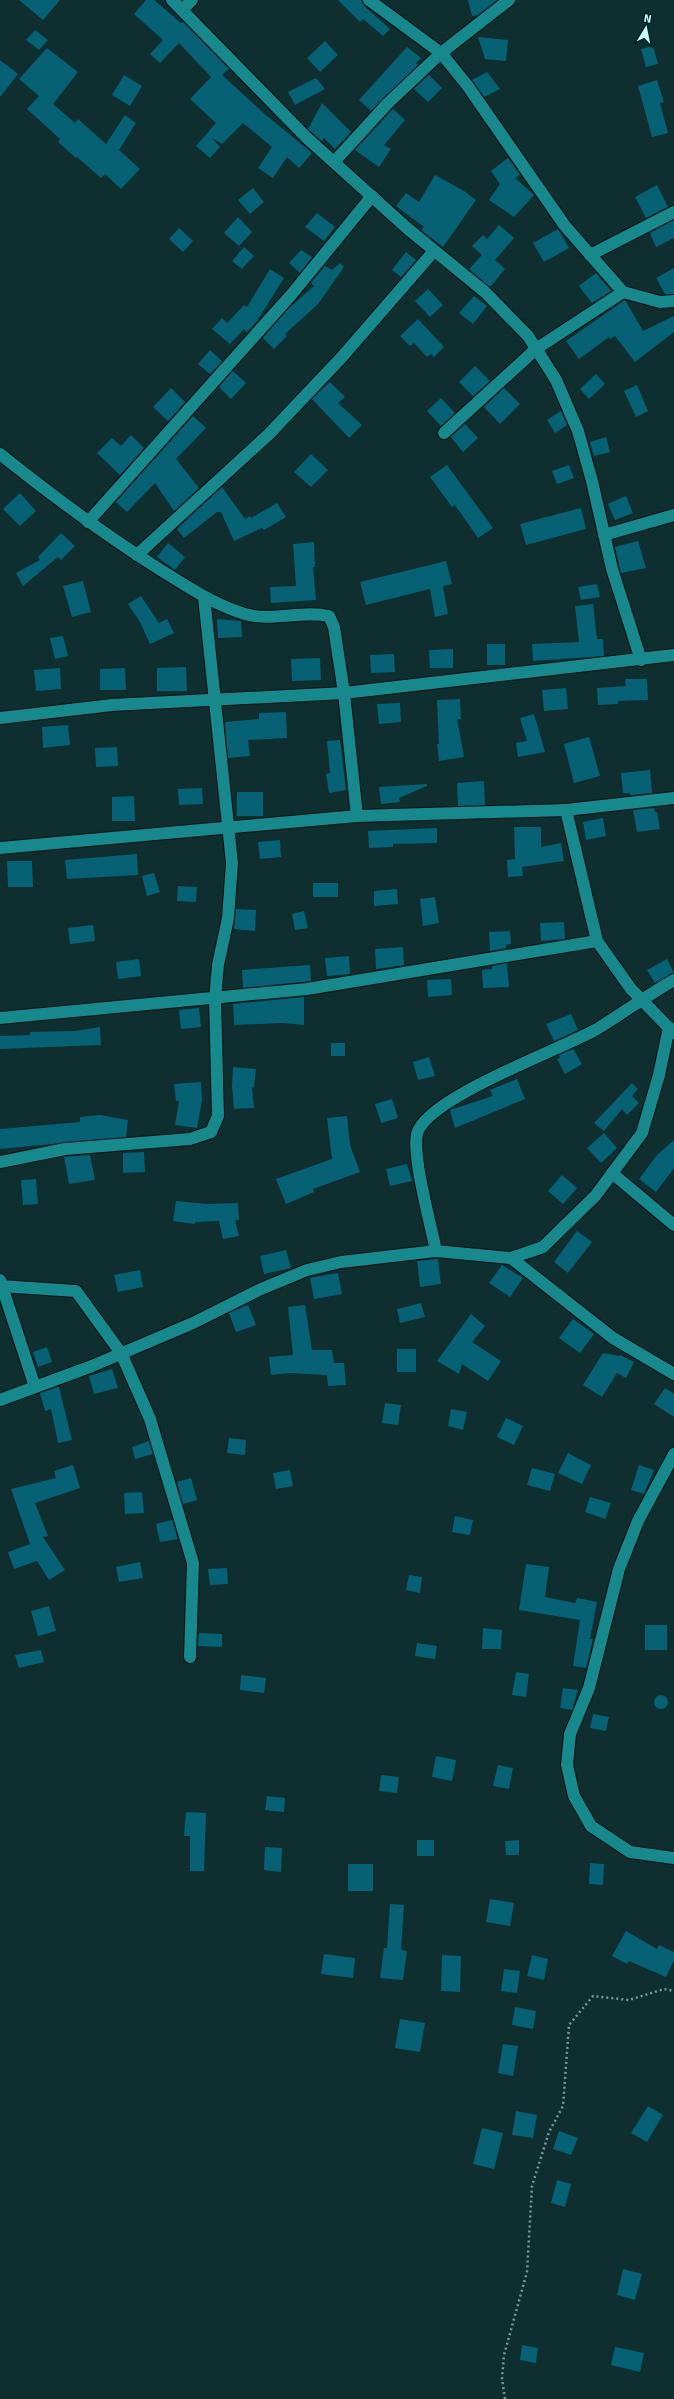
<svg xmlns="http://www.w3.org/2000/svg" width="674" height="2399" font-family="Signika,sans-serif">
  <rect width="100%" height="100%" fill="#0e2e2f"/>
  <g fill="#066174">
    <path d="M19 0H60L43 20Z"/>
    <path d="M146 0H154L181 23 183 22 229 69 222 75 267 116 312 153 299 168 287 157 273 178 258 168 272 147 243 123 222 144 212 138 220 147 210 158 196 146 216 123 190 99 211 77 179 43 160 63 150 54 163 40 134 14Z"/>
    <path d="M338 0H361L364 6 390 29 383 36 363 19 360 22Z"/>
    <path d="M468 0H497L478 15 472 16Z"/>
    <path d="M35 30 48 40 39 50 26 40Z"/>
    <path d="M478 37 508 40 506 61 485 59Z"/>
    <path d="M325 41 338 55 320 72 307 58Z"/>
    <path d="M653 46 658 64 646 67 641 49Z"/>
    <path d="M407 47 421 58 416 63 418 65 371 111 359 100Z"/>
    <path d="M47 48 78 72 53 104 75 123 78 119 106 144 125 115 136 123 119 150 140 169 121 189 105 174 101 178 77 157 76 158 58 142 60 139 27 109 39 96 19 79Z"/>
    <path d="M0 60 18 74 0 97Z"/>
    <path d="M487 72 500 89 484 97 472 80Z"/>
    <path d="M124 75 142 86 130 106 112 95Z"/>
    <path d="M429 75 442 88 428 102 414 89Z"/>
    <path d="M316 78 325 89 295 105 288 92Z"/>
    <path d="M657 80 664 102 660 103 668 133 652 137 638 86Z"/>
    <path d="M322 103 351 132 335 149 324 138 322 141 308 129Z"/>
    <path d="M393 109 405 120 384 145 391 149 379 167 355 150Z"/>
    <path d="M508 158 520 175 515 178 534 195 514 217 489 200 500 184 491 171Z"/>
    <path d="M435 175 464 191 476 200 443 247 421 230 424 227 396 206 406 193 419 202Z"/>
    <path d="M657 185 668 207 646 218 635 197Z"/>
    <path d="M253 188 264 202 250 214 238 200Z"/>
    <path d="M317 213 335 227 324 241 305 227Z"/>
    <path d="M238 217 252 232 239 246 224 233Z"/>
    <path d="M674 220V238L656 247 650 233Z"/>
    <path d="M499 225 514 238 495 260 505 269 490 287 469 269 482 255 472 246 483 235 487 239Z"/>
    <path d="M179 228 193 241 183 252 169 239Z"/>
    <path d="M558 229 569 248 544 262 533 243Z"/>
    <path d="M244 247 254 256 242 269 232 261Z"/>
    <path d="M301 250 312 257 300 273 289 263Z"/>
    <path d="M406 252 416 260 401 277 392 270Z"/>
    <path d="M340 263 344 267 318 304 285 334 287 336 274 349 263 338 288 309 314 286 311 283 325 266 332 270Z"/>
    <path d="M674 268V294H665L656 278Z"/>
    <path d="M270 269 284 278 257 321 247 332 244 329 230 344 212 329 222 318 227 323 244 305 247 307Z"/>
    <path d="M596 273 611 291 592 303 579 286Z"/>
    <path d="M428 289 443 305 430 317 415 301Z"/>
    <path d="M474 296 487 306 473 324 459 313Z"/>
    <path d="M625 300 643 331 674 316V332L635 362 615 336 610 339 609 337 579 359 566 341Z"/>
    <path d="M418 319 444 347 434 357 431 354 427 357 414 343 410 346 400 336Z"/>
    <path d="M210 350 222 361 210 374 198 364Z"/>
    <path d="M475 366 490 381 473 396 459 382Z"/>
    <path d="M233 371 246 383 231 399 219 387Z"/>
    <path d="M596 374 605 384 589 399 580 389Z"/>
    <path d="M330 382 345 397 338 403 362 425 349 438 312 399Z"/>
    <path d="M637 385 648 411 636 417 624 391Z"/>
    <path d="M171 388 185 402 168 421 153 407Z"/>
    <path d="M504 388 520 404 500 424 484 407Z"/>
    <path d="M441 398 455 413 441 426 427 411Z"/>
    <path d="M561 411 567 425 555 433 547 420Z"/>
    <path d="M193 416 206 428 176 459 199 488 174 511 155 483 127 512 116 502Z"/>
    <path d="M465 424 478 438 463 452 451 437Z"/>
    <path d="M131 435 144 448 120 475 97 453 112 438 121 446Z"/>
    <path d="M606 437 610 452 594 456 590 442Z"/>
    <path d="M311 454 328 470 311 487 294 472Z"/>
    <path d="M447 465 493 528 478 538 455 505 452 507 430 477Z"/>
    <path d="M569 465 574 478 557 484 552 471Z"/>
    <path d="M222 487 245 519 250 516 251 518 277 503 286 517 264 530 262 528 234 541 221 512H217L184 538 177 529Z"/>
    <path d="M20 493 36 511 20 526 3 509Z"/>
    <path d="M626 496 633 513 615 520 608 504Z"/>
    <path d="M581 508 586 529 526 545 520 524Z"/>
    <path d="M61 533 75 546 61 560 58 557 23 586 16 573 40 560 38 557Z"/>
    <path d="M638 541 646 568 621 573 615 547Z"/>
    <path d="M314 542 315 567H313L316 600 271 603 270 587 296 586 293 544Z"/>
    <path d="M168 543 185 557 175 570 157 557Z"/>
    <path d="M446 561 452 584 443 586 448 614 435 617 430 589 366 605 360 582Z"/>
    <path d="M83 581 91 612 72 617 63 586Z"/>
    <path d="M597 584 600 597 581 600 578 587Z"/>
    <path d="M141 596 159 623 167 619 174 633 150 644 140 622 128 604Z"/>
    <path d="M593 604 597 639H603L604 656 533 661 532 644 579 642 575 606Z"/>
    <path d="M217 619 241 621 242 637 218 638Z"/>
    <path d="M63 636 68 656 55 659 50 638Z"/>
    <rect x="487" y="644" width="18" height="21"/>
    <path d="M453 649V668H430L429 650Z"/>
    <path d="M394 654 395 672 371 673 370 655Z"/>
    <path d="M320 658 321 680 292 681 291 659Z"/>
    <path d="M186 667 187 691H157V668Z"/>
    <path d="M60 668 61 689 36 691 34 670Z"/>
    <path d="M125 668 126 690H100V669Z"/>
    <path d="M625 679H647L648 700 618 701V704L598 705 597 688 626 686Z"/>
    <path d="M566 688 568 709 544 711 542 690Z"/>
    <path d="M460 699 461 719H457L464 757 439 761 437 744H439L437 700Z"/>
    <path d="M400 703 401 722 379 724 377 704Z"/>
    <path d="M286 712 287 738 248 740 250 756 228 758 225 722 259 719V713Z"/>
    <path d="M534 714 545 752 518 757 516 743 527 741 520 718Z"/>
    <path d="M68 725 70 745 43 748 42 727Z"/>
    <path d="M589 737 600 776 574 783 564 744Z"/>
    <path d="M340 740 346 790 329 793 326 774 330 773 327 741Z"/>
    <path d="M117 747 118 766 96 767 95 748Z"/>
    <path d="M650 770 652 793 630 795V793H623L621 773Z"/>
    <path d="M484 781 485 805 458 806 457 783Z"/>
    <path d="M427 784V786L399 798 400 802 381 804 379 787Z"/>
    <path d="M202 788 203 804 179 805 178 789Z"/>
    <rect x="237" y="792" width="26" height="24"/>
    <path d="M134 796 135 821H112V797Z"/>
    <path d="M654 808 655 812H657L660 829 637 832 633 810Z"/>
    <path d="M603 818 606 836 586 840 583 822Z"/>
    <path d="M514 827H541V847L561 843 564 861 522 867 523 876 508 877 507 860 515 859Z"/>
    <path d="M437 828V843L393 844V847L369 848 368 831Z"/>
    <path d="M280 840 281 857 260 859 258 842Z"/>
    <path d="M137 854 138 875 67 879 65 860Z"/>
    <path d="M7 861H32L33 887H8Z"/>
    <path d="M154 873 160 892 147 896 142 876Z"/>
    <rect x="313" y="883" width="25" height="14"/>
    <path d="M178 886 197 887 196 902 177 901Z"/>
    <path d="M397 889 398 904 374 906V891Z"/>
    <path d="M435 897 439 923 423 926 420 899Z"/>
    <path d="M236 909 256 910 255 931 234 929Z"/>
    <path d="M304 911 308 928 295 930 292 914Z"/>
    <path d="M564 922 565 939 541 941 540 923Z"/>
    <path d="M93 925 95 941 70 944 68 928Z"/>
    <path d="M510 931 511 944 506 945V948L490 951 489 932Z"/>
    <path d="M403 947 404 965 376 969 375 949Z"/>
    <path d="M349 956 350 974 327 976 325 958Z"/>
    <path d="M139 959 141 976 118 979 116 962Z"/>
    <path d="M667 959 674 973 655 983 647 970Z"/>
    <path d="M507 963 509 987 483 988 482 970 492 969V966Z"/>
    <path d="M310 965 311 981 243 988 242 970Z"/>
    <path d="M451 979 452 995 428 997 427 980Z"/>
    <path d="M304 997V1025L282 1023 234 1025 233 1004Z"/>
    <path d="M199 1008 201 1027 181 1029 179 1010Z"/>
    <path d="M571 1014 578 1030 554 1041 546 1024Z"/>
    <path d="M100 1027 101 1045 0 1049V1036L30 1035V1032L74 1031Z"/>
    <rect x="331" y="1043" width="14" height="13"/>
    <path d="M573 1049 582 1064 565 1074 557 1059 560 1058 559 1055Z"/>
    <path d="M429 1057 435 1076 418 1080 413 1062Z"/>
    <path d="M233 1067 256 1069 254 1088 252 1087 254 1108 234 1109 232 1086Z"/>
    <path d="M517 1079 525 1099 455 1128 450 1110 493 1096 490 1090Z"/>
    <path d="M201 1082 202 1100 197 1128 175 1125 179 1101H176L174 1084Z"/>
    <path d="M632 1083 638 1089 632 1096 639 1103 627 1115 622 1109 604 1131 594 1123Z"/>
    <path d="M392 1099 398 1118 381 1123 375 1104Z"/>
    <path d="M100 1115 128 1120 126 1137 0 1149V1129L80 1122V1117Z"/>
    <path d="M347 1116 350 1145 360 1172 313 1189 314 1192 286 1204 276 1179 332 1159 327 1118Z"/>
    <path d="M604 1133 617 1148 601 1163 587 1148Z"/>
    <path d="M674 1140V1168L656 1192 639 1179 657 1155Z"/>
    <path d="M144 1152 145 1172 123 1173V1153Z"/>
    <path d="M90 1155 95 1180 69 1184 64 1157Z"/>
    <path d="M407 1164 412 1181 390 1186 386 1169Z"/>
    <path d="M562 1175 577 1188 563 1204 548 1191Z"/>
    <path d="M36 1179 38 1204 23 1205 21 1180Z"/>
    <path d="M176 1201 206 1204 238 1203 239 1220H235L239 1236 223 1239 219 1221 195 1222V1224L173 1221Z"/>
    <path d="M577 1231 592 1242 568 1273 554 1262Z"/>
    <path d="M286 1250 291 1268 264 1274 260 1256Z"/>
    <path d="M438 1259 441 1284 420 1287 417 1261Z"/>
    <path d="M502 1265 523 1278 510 1297 489 1283Z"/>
    <path d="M140 1270 143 1287 118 1292 114 1275Z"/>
    <path d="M338 1273 342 1294 314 1299 310 1278Z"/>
    <path d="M421 1303 425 1317 400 1323 397 1309Z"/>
    <path d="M248 1305 256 1325 236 1332 229 1313Z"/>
    <path d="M305 1305 312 1350H332L334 1363H344L346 1385 328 1386 327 1375 290 1373 271 1375 269 1357 293 1355 288 1307Z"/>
    <path d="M471 1314 485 1326 472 1342 501 1361 488 1381 462 1364 459 1374 437 1361Z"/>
    <path d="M573 1319 594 1334 580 1353 559 1338Z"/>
    <path d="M47 1347 52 1362 38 1367 33 1352Z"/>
    <rect x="397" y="1349" width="19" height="23"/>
    <path d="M603 1353 619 1356 620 1355 634 1362 626 1378 617 1373 602 1397 583 1385Z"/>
    <path d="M112 1369 118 1388 94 1394 89 1376Z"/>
    <path d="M59 1387 72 1440 58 1443 51 1409 45 1411 40 1393Z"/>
    <path d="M665 1388 674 1394V1417L654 1404Z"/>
    <path d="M385 1403 401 1405 398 1425 382 1423Z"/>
    <path d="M451 1409 467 1412 463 1430 448 1426Z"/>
    <path d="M506 1418 523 1426 514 1445 497 1437Z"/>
    <path d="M229 1438 246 1440 245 1455 227 1453Z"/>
    <path d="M149 1441 153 1454 135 1459 132 1447Z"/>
    <path d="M568 1453 591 1465 582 1484 558 1473Z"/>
    <path d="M73 1465 80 1488 35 1503 48 1536 43 1537 65 1570 49 1580 37 1561 14 1569 8 1552 30 1544 11 1489 56 1478 54 1471Z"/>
    <path d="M639 1465 654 1470 644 1494 631 1490Z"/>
    <path d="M532 1468 555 1474 550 1491 527 1485Z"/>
    <path d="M290 1470 293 1486 276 1489 273 1473Z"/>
    <path d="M191 1478 197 1500 183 1504 177 1482Z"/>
    <path d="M142 1492 144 1513 125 1514 124 1493Z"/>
    <path d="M590 1497 611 1503 605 1519 585 1512Z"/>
    <path d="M455 1516 473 1520 470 1535 452 1532Z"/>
    <path d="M172 1520 178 1539 160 1542 156 1524Z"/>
    <path d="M140 1562 143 1578 119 1582 116 1567Z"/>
    <path d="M526 1564 549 1567 545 1597 575 1603 577 1598 597 1602 590 1639H593L586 1668 573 1666 580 1620 519 1610Z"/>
    <path d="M227 1568 228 1584 210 1585 208 1569Z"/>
    <path d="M409 1575 422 1577 420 1593 406 1590Z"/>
    <path d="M49 1606 56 1631 38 1636 31 1611Z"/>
    <rect x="645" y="1625" width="22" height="25"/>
    <path d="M483 1628 502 1630 501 1649H482Z"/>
    <path d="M199 1633 222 1634V1647L198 1646Z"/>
    <path d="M417 1643 437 1646 435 1659 415 1656Z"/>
    <path d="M41 1650 44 1662 19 1668 15 1655Z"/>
    <path d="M516 1672 529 1674 526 1697 512 1695Z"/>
    <path d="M241 1675 266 1678 264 1693 240 1690Z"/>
    <path d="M563 1688 578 1690 572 1710 560 1708Z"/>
    <circle cx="661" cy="1702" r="7"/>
    <path d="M593 1714 609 1717 606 1731 590 1728Z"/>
    <path d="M436 1756 456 1760 452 1781 432 1777Z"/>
    <path d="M498 1765 513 1768 509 1789 493 1786Z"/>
    <path d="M381 1775 399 1777 397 1793 379 1791Z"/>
    <path d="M267 1796 285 1798 284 1812 265 1810Z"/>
    <path d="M186 1812 206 1813 204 1871H190V1836H184Z"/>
    <rect x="417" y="1840" width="17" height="16"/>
    <path d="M519 1840V1855H506L505 1841Z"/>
    <path d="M265 1847 282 1848 281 1872 264 1870Z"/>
    <path d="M590 1863 604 1864 603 1885 589 1884Z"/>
    <rect x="348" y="1864" width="25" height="27"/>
    <path d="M490 1899 514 1903 510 1926 486 1922Z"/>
    <path d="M390 1904 404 1905 401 1950 407 1951 403 1980 380 1978 384 1948H387Z"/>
    <path d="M626 1931 657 1949 659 1945 674 1952V1960L666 1977 629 1961 627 1964 612 1956Z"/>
    <path d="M324 1954 355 1958 353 1978 321 1974Z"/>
    <path d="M442 1955 461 1956 460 1992 441 1991Z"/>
    <path d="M532 1955 548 1959 544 1980 527 1976Z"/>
    <path d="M504 1969 520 1971 517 1993 501 1991Z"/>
    <path d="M515 2007 536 2011 533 2029 512 2025Z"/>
    <path d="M400 2019 425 2023 420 2052 395 2048Z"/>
    <path d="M503 2044 518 2046 513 2076 498 2073Z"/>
    <path d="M648 2106 663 2115 647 2142 631 2133Z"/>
    <path d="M516 2111 537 2115 533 2138 512 2135Z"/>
    <path d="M482 2128 503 2133 494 2169 473 2164Z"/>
    <path d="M559 2131 578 2138 571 2155 553 2149Z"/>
    <path d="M557 2180 571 2184 565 2207 551 2203Z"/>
    <path d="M623 2269 642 2274 635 2300 617 2295Z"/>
    <path d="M522 2345 538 2348 536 2363 520 2360Z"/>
    <path d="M615 2347 644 2353 640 2372 611 2365Z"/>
  </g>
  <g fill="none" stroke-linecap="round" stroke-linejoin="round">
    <defs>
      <g id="street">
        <path d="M172 0 307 138 408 229 485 292 528 336 556 380 578 431 592 481 612 569 641 660"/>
        <path d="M369 0 441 53 467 85 565 226 623 292 660 302 674 301"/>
        <path d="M182 10 192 0"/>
        <path d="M334 162 388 103 441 53 509 0"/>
        <path d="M590 255 674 212"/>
        <path d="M444 433 536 349 623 292"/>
        <path d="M0 454C51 495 104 534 159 569 187 586 214 605 245 614 272 622 302 610 329 616L334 627 344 693 357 816 566 810 597 941 631 989 674 1033"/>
        <path d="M88 522 291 295 372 196"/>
        <path d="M604 535 674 515"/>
        <path d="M137 555 269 434 341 358 434 251"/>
        <path d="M0 718 112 705 344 693 674 655"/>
        <path d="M566 810 674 798"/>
        <path d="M0 848 357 816"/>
        <path d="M0 1018 307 989 597 941"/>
        <path d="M0 1162 65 1149 190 1139 211 1132 218 1116 215 999 218 965 228 918 232 863 204 597"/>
        <path d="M612 1173 674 1225"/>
        <path d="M436 1251C431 1225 412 1157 417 1134 425 1098 562 1049 597 1029 623 1013 648 995 674 980"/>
        <path d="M511 1258 613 1338 674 1374"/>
        <path d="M0 1280 35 1387"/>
        <path d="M0 1286 76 1291 121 1353 150 1419 193 1563 190 1657"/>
        <path d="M0 1400 92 1366 193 1323 261 1289 307 1270 341 1262 436 1251 511 1258 543 1247 596 1195 642 1133 659 1075 669 1027"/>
        <path d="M674 1454 638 1521 619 1569 589 1688 570 1734 567 1765 574 1796 591 1826 630 1852 674 1858"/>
      </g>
    </defs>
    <use href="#street" stroke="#071314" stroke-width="14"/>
    <path stroke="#749b9d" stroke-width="2.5" stroke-dasharray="2 3" stroke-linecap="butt" d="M505 2399 502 2379 504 2355 527 2272 532 2186 549 2132 563 2106 569 2025 593 1996 629 2000 664 1989 674 1991"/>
    <use href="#street" stroke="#17888c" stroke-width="12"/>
  </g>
  <g transform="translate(646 28) rotate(10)" stroke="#032425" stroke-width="3" paint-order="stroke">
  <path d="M0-3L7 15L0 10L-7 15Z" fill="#c9f6f8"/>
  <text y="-6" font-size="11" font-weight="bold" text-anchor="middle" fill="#c9f6f8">N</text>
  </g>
</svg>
